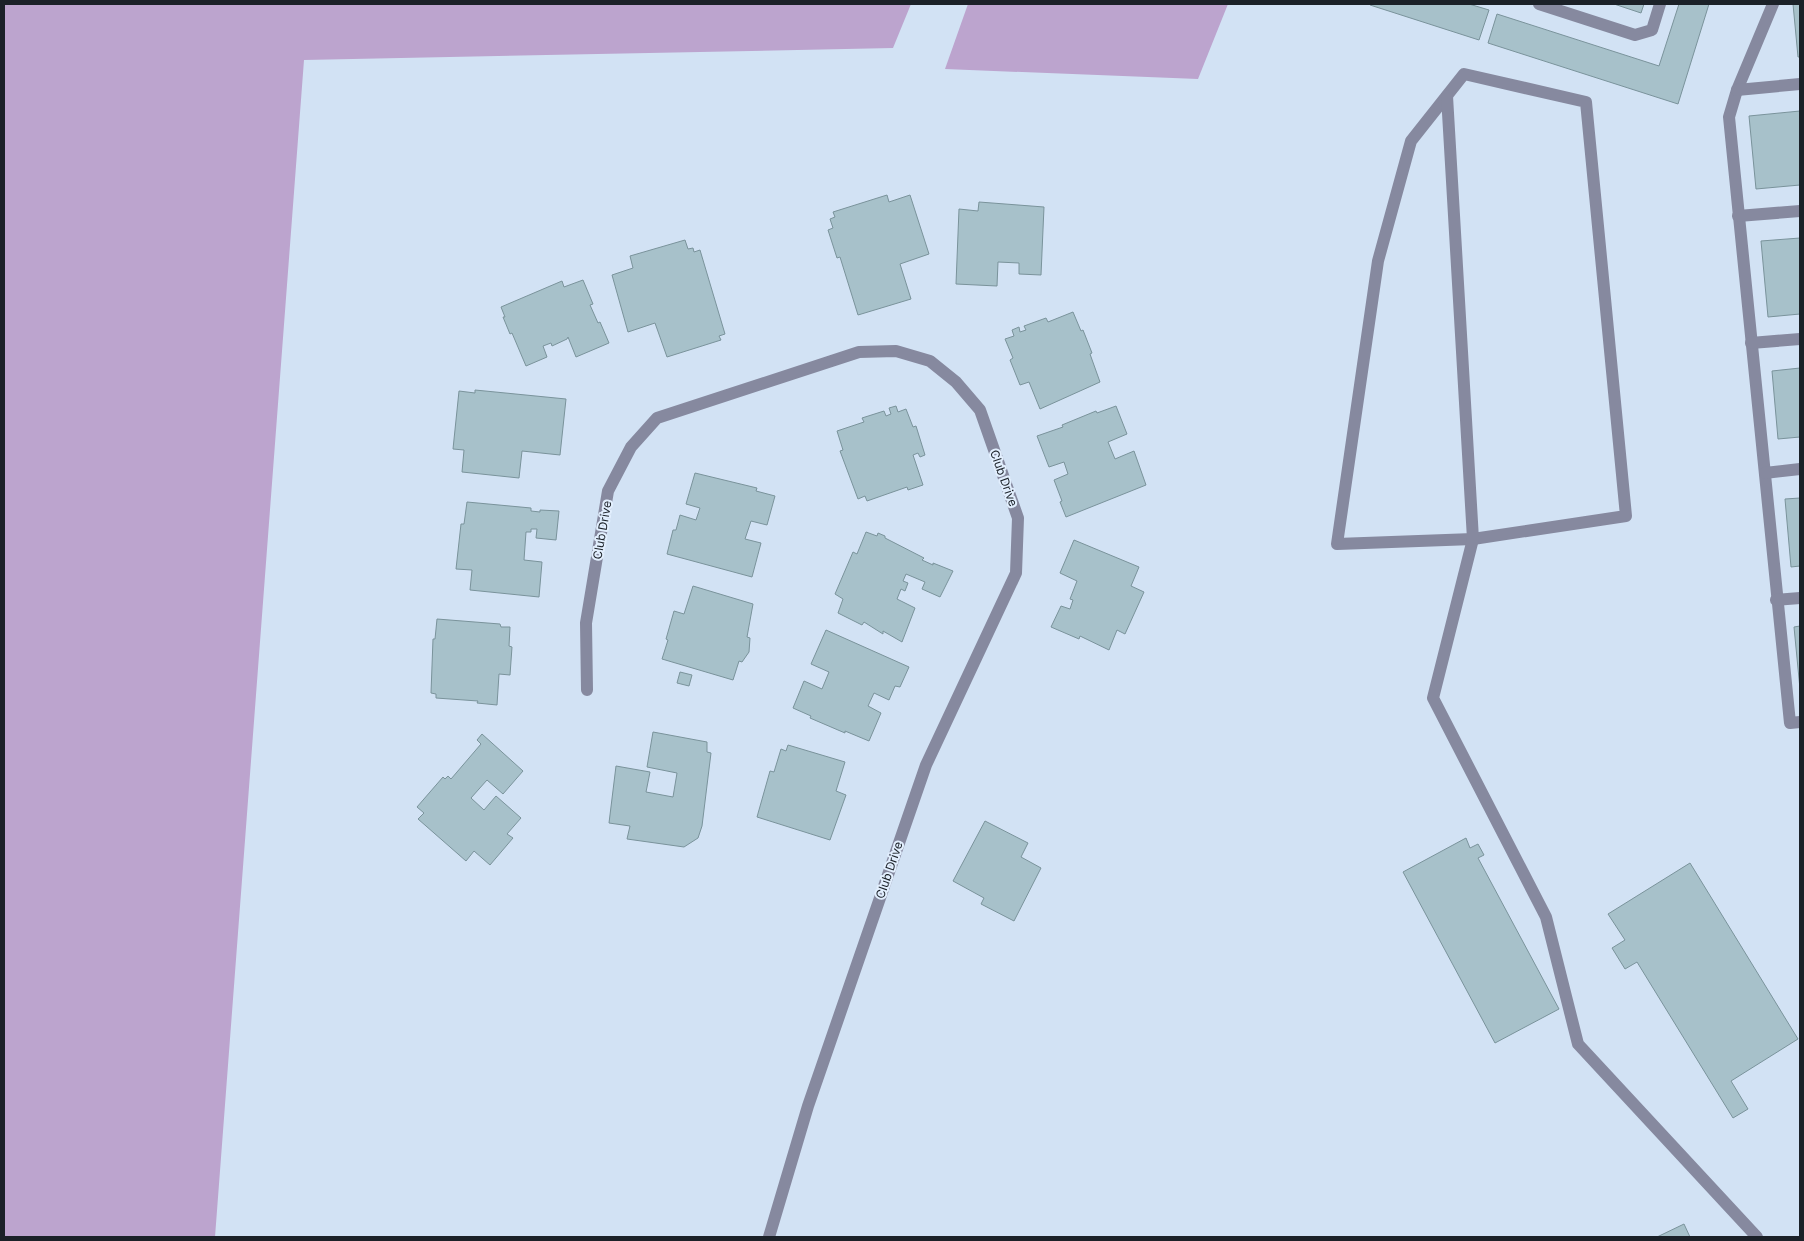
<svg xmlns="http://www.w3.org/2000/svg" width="1804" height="1241" font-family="Inter,sans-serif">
  <rect width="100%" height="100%" fill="#d2e2f4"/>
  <g fill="#bca4ce">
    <path d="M4 4H911L893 48 304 60 215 1237H4Z"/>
    <path d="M968 4H1228L1198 79 945 69Z"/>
  </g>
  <g fill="#a7c1ca" stroke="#7a939b">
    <path d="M1371 4H1469L1489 10 1479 40 1370 5Z"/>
    <path d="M1614 4H1644L1641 13Z"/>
    <path d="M1679 4H1709L1678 104 1488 43 1497 14 1659 66Z"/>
    <path d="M1793 4H1800V57H1798Z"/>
    <path d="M1800 111V185L1756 189 1749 116Z"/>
    <path d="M887 195 889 202 910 195 929 254 900 264 911 299 858 315 840 257 837 258 828 230 833 228 830 219 835 217 833 212Z"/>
    <path d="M979 202 1044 207 1041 275 1019 274V263L998 262 997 286 956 284 959 209 978 211Z"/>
    <path d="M1800 238V314L1768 317 1761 241Z"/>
    <path d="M685 240 688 249 693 248 694 252 700 250 725 334 719 336 721 340 667 357 655 323 628 332 612 275 633 268 630 256Z"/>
    <path d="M583 280 593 304 590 305 598 323 600 322 609 343 576 357 568 337 567 339 552 346 551 343 543 346 547 357 526 366 512 333 510 334 503 317H505L501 307 562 281 564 287Z"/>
    <path d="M1073 312 1081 331 1083 330 1092 353 1090 354 1100 382 1040 409 1029 382 1020 385 1010 360 1013 358 1005 339 1014 336 1012 330 1019 327 1020 332 1026 330 1024 326 1046 318 1048 322Z"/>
    <path d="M1800 368V437L1778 439 1772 371Z"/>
    <path d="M475 390 566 399 560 455 522 451 519 478 462 472 464 450 453 449 459 391 475 393Z"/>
    <path d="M896 406 898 412 906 409 913 427 916 426 925 455 920 457 918 453 913 455 923 485 908 490 907 487 867 501 865 496 858 499 840 451 843 450 837 431 864 422 862 418 884 411 886 416 891 414 889 408Z"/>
    <path d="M1116 406 1127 434 1108 442 1115 459 1134 451 1146 485 1066 517 1060 502 1062 501 1054 480 1068 474 1064 462 1049 467 1037 436 1063 427 1062 425 1096 411 1097 413Z"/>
    <path d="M695 473 757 488 756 491 775 496 767 525 751 521 745 539 761 543 752 577 667 554 673 530H676L680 515 696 520 700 508 686 504Z"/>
    <path d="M1800 498V566L1791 567 1785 499Z"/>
    <path d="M467 502 531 508V511L540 512V510L559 511 556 540 536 538 537 529H531V532H526L524 560 542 562 539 597 470 590 472 570 456 569 461 524H464Z"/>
    <path d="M866 532 877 536 878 533 885 536V538L924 558 922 560 933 565V563L953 571 940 597 922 589 925 582 906 574 903 581 908 583 905 591 901 589 897 599 915 608 902 642 883 631V634L864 622 862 625 838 613 843 599 835 594 853 552 857 554Z"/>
    <path d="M1074 540 1139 567 1131 586 1144 592 1125 634 1117 630 1109 650 1080 636 1079 639 1051 627 1061 606 1070 609 1073 600 1070 599 1077 581 1060 573Z"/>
    <path d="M693 586 753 604 747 637 750 638 749 652 742 662 739 661 733 680 662 659 668 640 666 639 674 611 684 614Z"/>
    <path d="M437 619 500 624 501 627H510L509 646 512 647 510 675 499 674 497 705 477 703 478 701 436 698V694L431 693 433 639H435Z"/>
    <path d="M1800 626V689L1794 627Z"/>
    <path d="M826 630 909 667 900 687 895 686 889 700 874 693 868 706 881 713 869 741 845 731V733L810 718 811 716 793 708 804 681 822 689 829 672 811 664Z"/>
    <path d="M680 672 692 675 689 686 677 683Z"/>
    <path d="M653 732 707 742V752L711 753 702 826 698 838 684 847 627 839 630 826 609 823 616 766 650 772 646 792 673 797 677 773 647 767Z"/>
    <path d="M482 734 523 771 503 794 487 780 471 798 484 810 496 796 521 818 507 834 513 838 490 865 474 851 466 861 418 819 424 813 417 807 443 777 445 779 448 776 451 779 481 744 477 740Z"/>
    <path d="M788 745 845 762 836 791 846 795 830 840 757 817 770 771 774 772 781 749 786 751Z"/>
    <path d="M985 821 1028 843 1021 857 1041 868 1014 921 981 904 984 898 953 881Z"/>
    <path d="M1466 838 1470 848 1478 844 1484 855 1478 858 1559 1009 1495 1043 1403 872Z"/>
    <path d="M1690 863 1798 1039 1731 1081 1748 1109 1733 1118 1637 962 1625 969 1612 948 1625 940 1608 914Z"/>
    <path d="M1684 1224 1690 1237H1657Z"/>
  </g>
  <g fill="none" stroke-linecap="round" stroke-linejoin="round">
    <g stroke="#86899f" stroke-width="12">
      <path d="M1539 4 1635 35 1652 30 1660 4"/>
      <path d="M1773 4 1737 90 1729 117 1790 723 1800 722"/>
      <path d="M1464 74 1586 102 1626 516 1473 539 1337 544 1378 261 1411 141Z"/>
      <path d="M1737 90 1800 84"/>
      <path d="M1447 96 1473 539 1433 698 1546 917 1578 1044 1757 1237"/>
      <path d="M1738 216 1800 211"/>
      <path d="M1751 343 1800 339"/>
      <path d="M1765 473 1800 469"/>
      <path d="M1776 600 1800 598"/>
      <path d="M587 690 586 623 608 491 631 447 657 418 859 352 896 351 930 361 956 382 980 410 1018 518 1016 573 926 765 808 1106 769 1237"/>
    </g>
  </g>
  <g text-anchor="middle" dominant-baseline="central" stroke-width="4" stroke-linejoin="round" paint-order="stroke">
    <g font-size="12" fill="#1b2128" stroke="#e2effe">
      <text transform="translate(1004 478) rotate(70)">Club Drive</text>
      <text transform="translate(602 530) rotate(-80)">Club Drive</text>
      <text transform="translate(889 870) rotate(-71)">Club Drive</text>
    </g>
  </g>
  <rect width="1804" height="1241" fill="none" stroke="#1b2128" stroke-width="10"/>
</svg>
